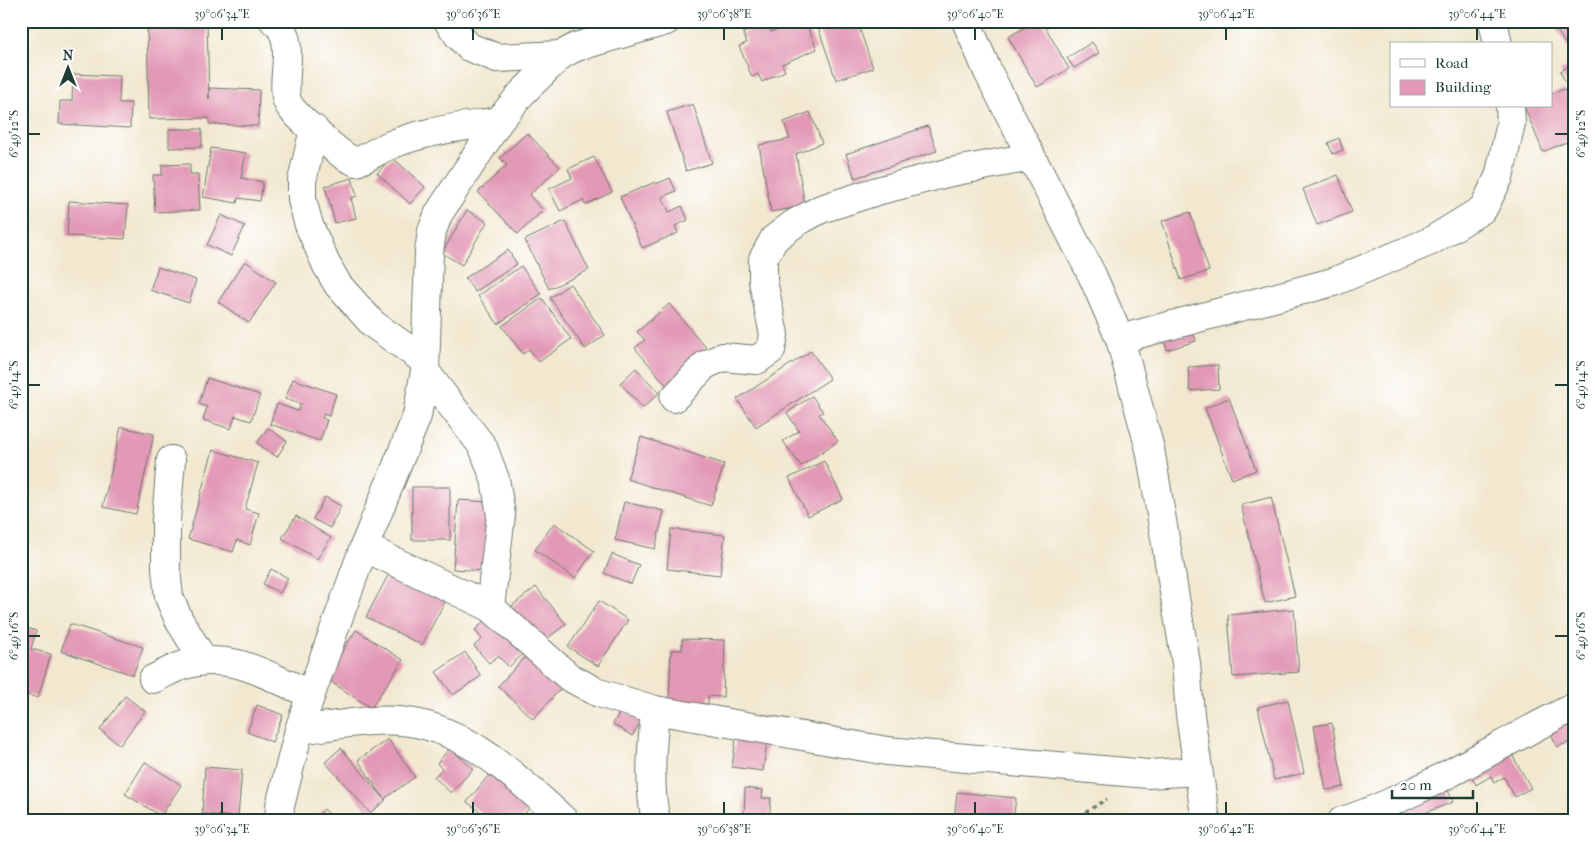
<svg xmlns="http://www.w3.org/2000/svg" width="1595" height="842" font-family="'IM FELL French Canon',serif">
  <rect width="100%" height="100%" fill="#fff"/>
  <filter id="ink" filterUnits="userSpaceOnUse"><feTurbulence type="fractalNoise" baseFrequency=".02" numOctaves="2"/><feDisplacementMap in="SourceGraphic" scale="10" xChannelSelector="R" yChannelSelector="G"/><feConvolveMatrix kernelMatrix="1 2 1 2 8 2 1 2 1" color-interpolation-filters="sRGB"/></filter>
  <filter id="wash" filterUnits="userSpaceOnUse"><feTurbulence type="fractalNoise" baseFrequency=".0096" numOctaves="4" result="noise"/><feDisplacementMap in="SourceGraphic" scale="20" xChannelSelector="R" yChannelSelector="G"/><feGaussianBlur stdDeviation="1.12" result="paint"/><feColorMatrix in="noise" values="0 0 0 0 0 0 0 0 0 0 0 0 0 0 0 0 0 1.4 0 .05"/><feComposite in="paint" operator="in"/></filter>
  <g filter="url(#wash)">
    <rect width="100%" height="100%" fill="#f2e8d0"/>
    <g id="blocks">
      <g fill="#e299b5">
        <path d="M147 21H207L209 99V88L259 90 258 126 209 124V118L149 119Z"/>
        <path d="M797 21H805L817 49 782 64 785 71 762 82 758 74 752 77 739 46 747 43 743 33 767 22 771 32Z"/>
        <path d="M816 21H857L873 68 836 80Z"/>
        <path d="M1036 21H1042L1069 69 1037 87 1008 37Z"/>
        <path d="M1551 21H1574V49L1570 51Z"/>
        <path d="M1092 42 1099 53 1074 68 1067 58Z"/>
        <path d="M1574 64V91L1571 93 1560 71Z"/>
        <path d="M73 74 120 76 119 103H131L130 128 59 124 60 101H72Z"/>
        <path d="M1564 89 1574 111V139L1543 152 1524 106H1551V94Z"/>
        <path d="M693 104 712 163 686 171 667 112Z"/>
        <path d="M810 112 822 143 796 154 805 206 771 212 759 145 790 139 784 122Z"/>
        <path d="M928 126 937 151 855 178 846 154Z"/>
        <path d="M169 129H202V147L169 148Z"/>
        <path d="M527 133 560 167 529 195 543 210 518 234 478 192 507 165 500 158Z"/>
        <path d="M1339 138 1343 150 1333 154 1328 143Z"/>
        <path d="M211 148 246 153 241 178 263 182 260 201 238 198 237 203 203 197Z"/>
        <path d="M392 157 425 187 410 204 377 173Z"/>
        <path d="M594 157 612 192 585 205 583 200 560 211 549 189 572 178 568 169Z"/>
        <path d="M190 164V174H198L200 210 155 212 153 175H162V165Z"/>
        <path d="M1338 175 1352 212 1317 225 1303 189Z"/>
        <path d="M352 178 357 196 351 198 356 218 335 223 325 186Z"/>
        <path d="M670 178 676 191 662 197 669 212 682 206 688 220 675 226 678 233 642 248 620 197 655 182 656 184Z"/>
        <rect x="21" y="193" width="6" height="25"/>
        <path d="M69 201 128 205 125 239 67 236Z"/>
        <path d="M467 210 487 222 462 265 442 253Z"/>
        <path d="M1190 212 1209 271 1181 280 1162 221Z"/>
        <path d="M221 215 245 226 231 256 207 245Z"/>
        <path d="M565 221 589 270 549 289 525 240Z"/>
        <path d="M508 250 517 264 475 292 465 278Z"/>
        <path d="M245 261 276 282 249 323 218 302Z"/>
        <path d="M521 266 541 294 498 324 478 296Z"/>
        <path d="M158 267 196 280 189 303 150 290Z"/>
        <path d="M570 284 605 335 585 349 550 298Z"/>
        <path d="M542 298 571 339 539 362 529 349 523 354 502 326Z"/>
        <path d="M669 304 709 351 668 387 635 348 645 340 637 332Z"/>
        <path d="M1188 314 1196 341 1167 350 1159 323Z"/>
        <path d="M811 351 830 379 756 427 737 399Z"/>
        <path d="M1218 365 1219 389 1190 391 1188 367Z"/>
        <path d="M636 368 659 393 643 408 620 383Z"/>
        <path d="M207 378 260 395 251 421 235 416 231 429 203 420 207 407 199 404Z"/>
        <path d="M293 379 336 394 329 416 324 414 322 418 327 420 320 441 270 424 277 404 298 411 301 404 285 399Z"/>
        <path d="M812 396 823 412 819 414 838 441 801 466 783 441 799 431 787 413Z"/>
        <path d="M1229 398 1256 470 1232 479 1205 408Z"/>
        <path d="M121 427 154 434 136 514 103 507Z"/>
        <path d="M268 428 287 441 277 457 257 443Z"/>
        <path d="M641 437 724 464 711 506 627 479Z"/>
        <path d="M213 450 258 463 245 509 259 513 250 545 237 540 233 552 188 539Z"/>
        <path d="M824 461 843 499 808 516 789 478Z"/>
        <rect x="412" y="487" width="38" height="53"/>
        <path d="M325 497 341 506 330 528 313 519Z"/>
        <path d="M1271 497 1295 596 1265 603 1241 505Z"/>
        <path d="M458 500 488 502 483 571 453 569Z"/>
        <path d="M624 502 664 511 655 549 615 540Z"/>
        <path d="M296 516 331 538 317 559 282 538Z"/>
        <path d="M554 523 594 551 575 578 535 550Z"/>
        <path d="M671 529 725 535 720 575 667 569Z"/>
        <path d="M612 554 639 565 631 584 604 573Z"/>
        <path d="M392 568 448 596 422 645 366 617Z"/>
        <path d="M271 569 288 578 280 593 263 584Z"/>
        <path d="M536 587 566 624 538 646 508 609Z"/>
        <path d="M599 601 628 620 598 666 568 647Z"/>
        <path d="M1294 609 1299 672 1233 677 1228 615Z"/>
        <path d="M491 615 525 652 509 667 498 656 489 663 474 646 482 639 475 630Z"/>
        <path d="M70 624 143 647 133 675 61 651Z"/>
        <path d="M21 626 36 631 31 649 51 654 38 698 21 693Z"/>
        <path d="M356 630 403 660 371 708 325 678Z"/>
        <path d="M682 639 725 640 723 697 708 696V704L669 703 671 650H682Z"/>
        <path d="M531 651 566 683 533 719 498 686Z"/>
        <path d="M465 652 481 676 453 695 436 672Z"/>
        <path d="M125 696 145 711 120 745 100 730Z"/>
        <path d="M1288 700 1304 773 1274 780 1258 707Z"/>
        <path d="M257 705 283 715 272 742 247 732Z"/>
        <path d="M622 709 641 721 632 736 613 724Z"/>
        <path d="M1574 719V740L1557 747 1549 729Z"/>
        <path d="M1332 723 1344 787 1326 790 1314 726Z"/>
        <path d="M737 731 768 735 763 771 732 767Z"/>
        <path d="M388 739 415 777 384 799 386 800 370 813 325 762 341 748 383 797 358 760Z"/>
        <path d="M1507 746 1531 788 1515 797 1504 777 1494 783 1491 776 1476 785 1467 769Z"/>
        <path d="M450 748 473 769 451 793 434 777 442 769 437 763Z"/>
        <path d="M145 762 181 785 161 816 125 794Z"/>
        <path d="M205 767 242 770 238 817 202 814Z"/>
        <path d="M489 775 530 807 519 821H492L467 802Z"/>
        <path d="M1445 783 1453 802 1404 821 1397 803Z"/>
        <path d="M745 788 763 790 762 798H771L769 821 744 820Z"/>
        <path d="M957 792 1016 798 1013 821H954Z"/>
        <path d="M21 808 35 821H21Z"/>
        <path d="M324 809 336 821H312Z"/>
      </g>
    </g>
  </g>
  <g filter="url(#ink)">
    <use href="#blocks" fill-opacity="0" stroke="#69796b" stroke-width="1"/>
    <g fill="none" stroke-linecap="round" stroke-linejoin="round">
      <defs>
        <g id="minor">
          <path d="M274 21C300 40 277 85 289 105 294 114 333 148 343 155 347 158 352 160 356 162 368 158 376 151 388 146 422 131 462 127 499 121"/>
          <path d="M448 21 458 35 469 47 497 58 561 55"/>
          <path d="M966 21 988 72 1092 275 1120 339 1150 449 1186 663 1190 715 1206 821"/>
          <path d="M1493 21 1498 44"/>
          <path d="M314 129 302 181V200L309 225 326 264 338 285 373 324 425 361"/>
          <path d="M1120 339 1333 282 1431 241 1483 209 1499 177 1511 123 1510 106"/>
          <path d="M425 371 483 447 495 479 501 515 490 607"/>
          <path d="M674 398 705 365 723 357 757 360 771 350 774 335 763 281V259L774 239 795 223 821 209 877 191 951 172 1031 157"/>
          <path d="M171 460 166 520V569L169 597 179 620 204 661"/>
          <path d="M364 547 490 607 569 677 599 693 655 710 887 751 1148 774 1198 771"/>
          <path d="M153 679C162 675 172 669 181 666 234 650 265 676 311 694"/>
          <path d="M655 710C652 746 648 785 656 821"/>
          <path d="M299 730C333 726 375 717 409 722 469 730 522 782 565 821"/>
          <path d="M279 821 280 806 299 730 311 694 364 547 417 416 425 371 429 252 432 231 439 213 499 121 522 93 561 55 576 47 666 21"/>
          <path d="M1342 821C1370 813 1391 802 1417 790 1470 764 1521 733 1574 707"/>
        </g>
      </defs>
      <use href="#minor" stroke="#69796b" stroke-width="30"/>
      <path stroke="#69796b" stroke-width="3" stroke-dasharray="4 4" stroke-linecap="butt" d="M1072 821 1107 799"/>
      <use href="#minor" stroke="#fff" stroke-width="28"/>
    </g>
  </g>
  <path fill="none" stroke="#1f3d34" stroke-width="2" d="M222 28V40M473 28V40M724 28V40M975 28V40M1226 28V40M1477 28V40M28 134H40M1555 134H1568M28 385H40M1555 385H1568M28 636H40M1555 636H1568M222 802V814M473 802V814M724 802V814M975 802V814M1226 802V814M1477 802V814"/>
  <rect width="1595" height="842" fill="none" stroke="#fff" stroke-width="55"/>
  <rect x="1390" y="42" width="162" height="65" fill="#ffffff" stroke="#a5b1ae"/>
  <rect x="1400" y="59" width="25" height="8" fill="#ffffff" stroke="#a5b1ae"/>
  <text x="1435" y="68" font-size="15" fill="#1f3d34">Road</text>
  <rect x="1400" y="80" width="25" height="15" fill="#e299b5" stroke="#a5b1ae"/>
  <text x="1435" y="92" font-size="15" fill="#1f3d34">Building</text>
  <g transform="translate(68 68)" stroke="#ffffff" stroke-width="4" paint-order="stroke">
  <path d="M0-4L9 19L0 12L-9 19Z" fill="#1f3d34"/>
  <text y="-8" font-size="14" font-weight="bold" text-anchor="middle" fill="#1f3d34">N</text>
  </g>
  <path d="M1392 790v8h81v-8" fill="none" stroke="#1f3d34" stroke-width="2.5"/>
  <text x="1400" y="790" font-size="15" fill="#1f3d34" stroke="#ffffff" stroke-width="4" paint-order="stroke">20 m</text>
  <rect x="28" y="28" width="1540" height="786" fill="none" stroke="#1f3d34" stroke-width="2"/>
  <g font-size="12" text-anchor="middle" fill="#1f3d34">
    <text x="222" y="18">39°06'34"E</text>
    <text x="473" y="18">39°06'36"E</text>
    <text x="724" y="18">39°06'38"E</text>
    <text x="975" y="18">39°06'40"E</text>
    <text x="1226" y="18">39°06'42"E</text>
    <text x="1477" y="18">39°06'44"E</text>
    <text transform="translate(14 134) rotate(-90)" y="4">6°49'12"S</text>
    <text transform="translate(1581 134) rotate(-90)" y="4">6°49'12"S</text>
    <text transform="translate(14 385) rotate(-90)" y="4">6°49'14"S</text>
    <text transform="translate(1581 385) rotate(-90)" y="4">6°49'14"S</text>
    <text transform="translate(14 636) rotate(-90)" y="4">6°49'16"S</text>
    <text transform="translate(1581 636) rotate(-90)" y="4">6°49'16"S</text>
    <text x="222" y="833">39°06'34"E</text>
    <text x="473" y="833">39°06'36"E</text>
    <text x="724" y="833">39°06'38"E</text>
    <text x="975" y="833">39°06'40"E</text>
    <text x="1226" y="833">39°06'42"E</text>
    <text x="1477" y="833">39°06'44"E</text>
  </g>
</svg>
